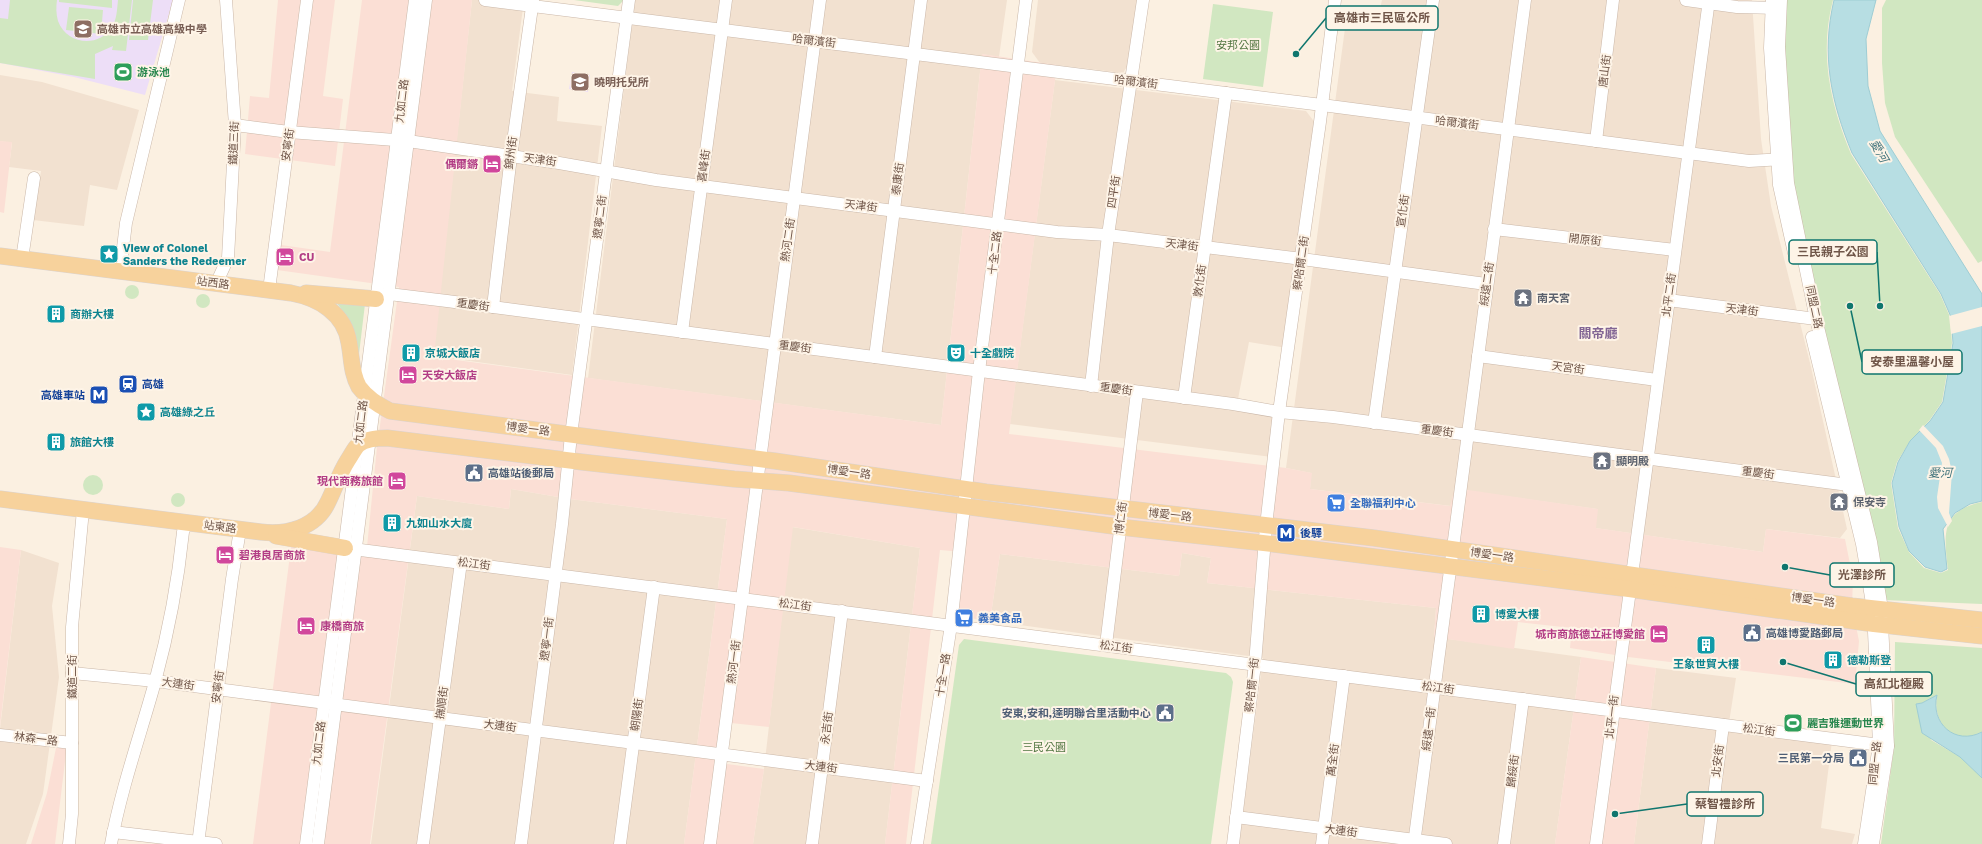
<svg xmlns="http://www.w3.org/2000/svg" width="1982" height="844" font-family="'Work Sans','Noto Sans TC',sans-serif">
  <rect width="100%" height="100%" fill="#fbf0e1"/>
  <g fill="#f2e1d0">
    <path d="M472 0H524L512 91 559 97 557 121 602 126 572 375 433 356Z"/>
    <path d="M635 0H1007L999 57 982 54 941 425 588 378Z"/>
    <path d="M1038 0H1137L1128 65 1123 73 1040 63 1032 52Z"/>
    <path d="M1382 0H1752L1761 139 1771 206 1811 367 1847 529 1840 538 1766 529 1763 552 1595 528 1597 509 1455 489 1451 506 1310 489 1311 473 1286 468 1348 6 1380 9Z"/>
    <path d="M0 75 42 82 139 110 117 190 90 185 84 226 33 220 41 171 9 167 12 143 0 141Z"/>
    <path d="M1055 80 1306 111 1316 124 1287 348 1249 342 1238 399 1276 415 1272 457 1010 424Z"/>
    <path d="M511 489 570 499 727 519 684 844H371L417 496 509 509Z"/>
    <path d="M792 527 920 548 885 844H753L764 769Z"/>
    <path d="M21 550 59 563 52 606 59 677 43 794 26 844H0V729Z"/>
    <path d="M1182 553 1211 558 1207 583 1436 608 1434 637 1581 657 1555 844H1239L1263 658 990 621 1000 554 1179 576Z"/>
    <path d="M1656 668 1736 678 1728 729 1832 741 1821 828 1855 834 1852 844H1634Z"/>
  </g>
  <g fill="#fbdfd5">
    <path d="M278 0H335L323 96 343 99 335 166 245 154 250 96 269 98Z"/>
    <path d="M362 0H472L434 357 941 425 982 54 1057 65 1009 434 1286 468 1312 473 1310 489 1450 506 1455 488 1598 509 1596 528 1763 552 1766 529 1845 539 1853 579 1852 606 1859 641 1855 684 1628 657 1570 648 1572 628 1518 622 1514 649 1434 637 1436 608 1207 583 1211 558 1182 553 1179 576 1000 554 990 621 955 616 962 552 940 550 906 844H885L920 548 793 527 769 727 731 723 727 764 764 769 753 844H684L727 519 570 499 511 489 509 509 417 496 370 844H253L291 547 366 557 377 447 399 287 277 270 281 245 330 252Z"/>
    <path d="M0 141 12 142 4 213 0 212Z"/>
    <path d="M0 547 21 550 0 726Z"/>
    <path d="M1581 657 1656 668 1634 844H1555Z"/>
    <path d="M57 743 67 745 55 844H31L47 793Z"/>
  </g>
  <g fill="#eddef7">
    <path d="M0 0H173L145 95 74 77 0 63Z"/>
    <path d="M572 72 590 75 588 92 569 89Z"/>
  </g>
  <g fill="#d1e7c1">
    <path d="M10 0H57C56 7 56 14 58 21 67 45 99 48 112 27 117 19 117 9 118 0H132L126 51 112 50 113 46 95 54V79L0 63V18L8 19Z"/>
    <path d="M59 0H112V8L59 2Z"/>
    <path d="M133 0H153L148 40H129Z"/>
    <path d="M574 0H624L618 6Z"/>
    <path d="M1781 0H1833C1819 53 1830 104 1851 154L1940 294 1950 317 1952 343 1942 402 1929 421 1910 441 1897 462 1891 483 1898 528 1909 552 1924 568 1941 573 1948 570C1944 535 1940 511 1982 502V604L1884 600 1792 201Z"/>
    <path d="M1886 0H1982V261L1978 263 1895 137 1885 103 1882 63V8Z"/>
    <path d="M1213 4 1273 12 1263 87 1203 79Z"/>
    <path d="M69 7 103 10 101 34 66 30Z"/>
    <circle cx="132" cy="292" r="7"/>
    <circle cx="203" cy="301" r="7"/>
    <path d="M331 297 365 304 359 354C352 332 348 313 331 297Z"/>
    <circle cx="93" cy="485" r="10"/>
    <circle cx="178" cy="500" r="7"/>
    <path d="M964 639 1226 673 1231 677 1233 682 1211 844H931L959 645Z"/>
    <path d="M1895 642 1982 648V732C1954 747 1932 724 1937 695L1922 703 1916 704 1931 740 1960 757 1982 778V844H1881L1894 747Z"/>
  </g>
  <g fill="#b7dee3" stroke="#9ecdd4">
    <path d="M1834 0H1876L1866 39 1868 86 1880 131 1982 294V501L1970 504 1955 513 1943 529 1947 569 1941 572 1925 567 1909 551 1899 527 1892 483 1898 462 1910 441 1930 421 1943 402 1953 343 1951 317 1941 294 1852 153C1831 102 1821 55 1834 0Z"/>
    <path d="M1937 695C1930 723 1955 746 1982 732V778L1960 757 1922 733 1916 704 1922 703Z"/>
  </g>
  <g fill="#fbf0e1">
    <path d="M1982 307V326L1951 334 1949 316Z"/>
    <path d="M1923 425 1943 446 1949 459 1952 472 1949 513 1952 521 1948 527 1938 508 1937 497 1942 463 1936 448 1919 430Z"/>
  </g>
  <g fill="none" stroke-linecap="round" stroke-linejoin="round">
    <defs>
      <g id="minor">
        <path d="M485 0 1322 105 1749 161 1786 159"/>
        <path d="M1686 0 1737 7 1778 8"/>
        <path d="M1772 0 1770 48 1779 185 1794 253"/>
        <path d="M1781 0 1779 47 1788 183 1816 319 1871 542 1881 603 1888 746 1873 844"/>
        <path d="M235 125 289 132 408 141 559 163 656 180 1057 232 1108 235 1302 259 1486 284"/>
        <path d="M1596 141 1613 0"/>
        <path d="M1494 229 1675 250"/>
        <path d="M22 259 34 178"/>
        <path d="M123 272 122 256 126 223 179 0"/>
        <path d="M216 284 228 258 235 125 226 0"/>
        <path d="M269 290 307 0"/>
        <path d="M376 299 389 294 447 301 1233 404 1279 412 1333 417 1856 486"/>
        <path d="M1668 300 1816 319"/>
        <path d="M493 307 511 156 533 0"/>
        <path d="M682 332 726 0"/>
        <path d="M1812 337 1862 544 1873 609 1879 745 1864 844"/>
        <path d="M1478 356 1657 380"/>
        <path d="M875 357 921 0"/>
        <path d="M1091 386 1108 235 1143 0"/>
        <path d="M1184 398 1226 93"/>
        <path d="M1374 423 1433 0"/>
        <path d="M345 548 1888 746"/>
        <path d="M1106 645 1137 392"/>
        <path d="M72 673 155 681 927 781"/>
        <path d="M0 735 72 743"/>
        <path d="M1236 817 1446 844"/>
        <path d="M113 832 216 844"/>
        <path d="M69 844 72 814V627L83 510"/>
        <path d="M111 844C121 789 140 736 155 682 168 634 178 582 183 532L186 523"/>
        <path d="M198 844 232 579 240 530"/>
        <path d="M306 844 415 0"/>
        <path d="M318 844 426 0"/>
        <path d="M423 844 461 562"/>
        <path d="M521 844 562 524 571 435 629 0"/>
        <path d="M620 844 654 587"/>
        <path d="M710 844 820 0"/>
        <path d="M812 844 842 611"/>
        <path d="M917 844 951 625 979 371 1026 0"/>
        <path d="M1233 844 1255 664 1266 526 1279 412 1320 122 1335 0"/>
        <path d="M1322 844 1344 676"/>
        <path d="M1414 844 1525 0"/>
        <path d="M1504 844 1523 699"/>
        <path d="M1596 844 1709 0"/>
        <path d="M1708 844 1723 725"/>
      </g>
      <g id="major">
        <path d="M0 256 291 293C318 298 345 313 349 343 352 358 351 373 359 387 367 398 378 405 390 411L775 461 986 492 1374 538 1852 606 1982 620"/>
        <path d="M306 293 376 299"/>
        <path d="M0 499 261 532C287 535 316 528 328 502 335 488 339 474 348 460 351 456 354 449 358 445 365 439 378 438 387 438L582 462 734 479 789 483 1120 527 1281 545 1629 589 1874 624 1982 636"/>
        <path d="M276 536 345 548"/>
      </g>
    </defs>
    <use href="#minor" stroke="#cab7a8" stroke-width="13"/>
    <use href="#major" stroke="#dad3d0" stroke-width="17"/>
    <use href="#minor" stroke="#fff" stroke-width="12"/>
    <use href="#major" stroke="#f7d29c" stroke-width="16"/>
  </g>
  <defs>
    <symbol id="school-square" viewBox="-11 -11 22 22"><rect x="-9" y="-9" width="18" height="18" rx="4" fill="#8d6e63" stroke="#fef4e7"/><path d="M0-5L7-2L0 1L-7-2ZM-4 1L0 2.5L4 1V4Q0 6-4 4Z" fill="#fff"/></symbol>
    <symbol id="stadium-square" viewBox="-11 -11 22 22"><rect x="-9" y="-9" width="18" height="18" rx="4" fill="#2e9e5b" stroke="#fef4e7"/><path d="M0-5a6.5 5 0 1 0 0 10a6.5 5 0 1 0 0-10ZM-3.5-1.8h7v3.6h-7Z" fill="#fff"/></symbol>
    <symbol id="hotel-square" viewBox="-11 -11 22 22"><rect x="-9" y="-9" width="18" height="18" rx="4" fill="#d1479c" stroke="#fef4e7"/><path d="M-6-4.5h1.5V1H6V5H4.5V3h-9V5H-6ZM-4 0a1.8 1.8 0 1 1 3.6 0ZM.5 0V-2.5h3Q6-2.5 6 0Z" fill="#fff"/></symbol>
    <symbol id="sight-square" viewBox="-11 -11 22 22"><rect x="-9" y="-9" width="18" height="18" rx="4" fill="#0f9aa8" stroke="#fef4e7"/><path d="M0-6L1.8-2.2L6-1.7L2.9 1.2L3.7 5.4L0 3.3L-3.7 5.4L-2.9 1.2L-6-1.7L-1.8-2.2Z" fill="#fff"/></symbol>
    <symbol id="temple-square" viewBox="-11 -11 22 22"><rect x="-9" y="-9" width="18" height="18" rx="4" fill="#6b7280" stroke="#fef4e7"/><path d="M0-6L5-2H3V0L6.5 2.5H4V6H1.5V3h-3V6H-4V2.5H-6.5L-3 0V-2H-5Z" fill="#fff"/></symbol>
    <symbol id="building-square" viewBox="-11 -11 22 22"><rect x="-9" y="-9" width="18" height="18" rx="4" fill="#0f9aa8" stroke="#fef4e7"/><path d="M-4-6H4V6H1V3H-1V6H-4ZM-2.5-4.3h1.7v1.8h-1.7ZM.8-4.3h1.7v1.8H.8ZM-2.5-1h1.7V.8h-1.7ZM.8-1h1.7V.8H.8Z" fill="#fff"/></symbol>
    <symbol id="theatre-square" viewBox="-11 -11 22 22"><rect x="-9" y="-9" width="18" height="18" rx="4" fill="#0f9aa8" stroke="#fef4e7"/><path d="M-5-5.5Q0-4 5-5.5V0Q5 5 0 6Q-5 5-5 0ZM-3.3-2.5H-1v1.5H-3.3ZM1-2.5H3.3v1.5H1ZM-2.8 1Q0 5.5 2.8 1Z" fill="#fff"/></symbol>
    <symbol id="station-square" viewBox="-11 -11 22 22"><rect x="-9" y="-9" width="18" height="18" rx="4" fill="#1a4fb4" stroke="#fef4e7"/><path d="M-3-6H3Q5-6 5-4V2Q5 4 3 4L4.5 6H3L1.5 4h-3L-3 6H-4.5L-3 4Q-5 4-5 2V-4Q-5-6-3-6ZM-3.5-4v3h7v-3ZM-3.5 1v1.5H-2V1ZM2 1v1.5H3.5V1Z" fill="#fff"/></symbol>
    <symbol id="metro-square" viewBox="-11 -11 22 22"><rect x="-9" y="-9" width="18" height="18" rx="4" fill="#1a4fb4" stroke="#fef4e7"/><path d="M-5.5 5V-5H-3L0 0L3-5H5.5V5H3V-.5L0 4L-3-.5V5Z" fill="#fff"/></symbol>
    <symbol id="civic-square" viewBox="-11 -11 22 22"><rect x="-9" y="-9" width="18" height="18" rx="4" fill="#5c6f8a" stroke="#fef4e7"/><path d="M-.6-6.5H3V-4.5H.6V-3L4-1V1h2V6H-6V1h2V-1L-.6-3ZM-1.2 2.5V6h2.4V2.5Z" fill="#fff"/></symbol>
    <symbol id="supermarket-square" viewBox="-11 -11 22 22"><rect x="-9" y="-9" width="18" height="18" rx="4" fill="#3f7fe0" stroke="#fef4e7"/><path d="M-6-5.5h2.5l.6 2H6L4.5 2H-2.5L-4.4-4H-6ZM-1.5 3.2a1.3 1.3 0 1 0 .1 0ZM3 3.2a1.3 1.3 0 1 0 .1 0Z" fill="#fff"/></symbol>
  </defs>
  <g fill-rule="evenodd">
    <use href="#school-square" x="72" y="18" width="22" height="22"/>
    <use href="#stadium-square" x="112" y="61" width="22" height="22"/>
    <use href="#school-square" x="569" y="71" width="22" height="22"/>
    <use href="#hotel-square" x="481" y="153" width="22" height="22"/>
    <use href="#sight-square" x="98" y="243" width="22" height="22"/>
    <use href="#hotel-square" x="274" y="246" width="22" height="22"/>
    <use href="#temple-square" x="1512" y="287" width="22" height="22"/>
    <use href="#building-square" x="45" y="303" width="22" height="22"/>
    <use href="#building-square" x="400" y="342" width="22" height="22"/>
    <use href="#theatre-square" x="945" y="342" width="22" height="22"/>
    <use href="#hotel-square" x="397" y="364" width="22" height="22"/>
    <use href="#station-square" x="117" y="373" width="22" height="22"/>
    <use href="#metro-square" x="88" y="384" width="22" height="22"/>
    <use href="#sight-square" x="135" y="401" width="22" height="22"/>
    <use href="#building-square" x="45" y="431" width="22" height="22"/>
    <use href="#temple-square" x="1591" y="450" width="22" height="22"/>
    <use href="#civic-square" x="463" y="462" width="22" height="22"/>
    <use href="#hotel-square" x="386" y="470" width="22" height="22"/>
    <use href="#temple-square" x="1828" y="491" width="22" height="22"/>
    <use href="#supermarket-square" x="1325" y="492" width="22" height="22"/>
    <use href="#building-square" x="381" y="512" width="22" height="22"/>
    <use href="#metro-square" x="1275" y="522" width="22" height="22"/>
    <use href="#hotel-square" x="214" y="544" width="22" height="22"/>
    <use href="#building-square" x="1470" y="603" width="22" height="22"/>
    <use href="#supermarket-square" x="953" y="607" width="22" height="22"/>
    <use href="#hotel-square" x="295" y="615" width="22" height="22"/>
    <use href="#civic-square" x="1741" y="622" width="22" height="22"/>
    <use href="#hotel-square" x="1648" y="623" width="22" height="22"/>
    <use href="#building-square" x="1695" y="634" width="22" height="22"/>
    <use href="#building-square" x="1822" y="649" width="22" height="22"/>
    <use href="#civic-square" x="1154" y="702" width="22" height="22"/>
    <use href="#stadium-square" x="1782" y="712" width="22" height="22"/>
    <use href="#civic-square" x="1847" y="747" width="22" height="22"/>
  </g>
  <g text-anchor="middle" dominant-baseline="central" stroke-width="4" stroke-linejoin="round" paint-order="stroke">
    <g font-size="11" font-weight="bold" fill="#785e54" stroke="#fef4e7" text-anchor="start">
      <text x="97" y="29">高雄市立高雄高級中學</text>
      <text x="594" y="82">曉明托兒所</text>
    </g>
    <g font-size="11" fill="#705649" stroke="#fef4e7">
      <text transform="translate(814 41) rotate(7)">哈爾濱街</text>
      <text transform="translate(1605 71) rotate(-83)">唐山街</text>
      <text transform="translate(1136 82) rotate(7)">哈爾濱街</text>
      <text transform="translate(402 101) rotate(-83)">九如二路</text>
      <text transform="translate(1457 123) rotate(7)">哈爾濱街</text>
      <text transform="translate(234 143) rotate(-88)">鐵道三街</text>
      <text transform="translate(288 145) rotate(-82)">安寧街</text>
      <text transform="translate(511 153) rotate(-82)">錦州街</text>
      <text transform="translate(540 160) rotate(8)">天津街</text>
      <text transform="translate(704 166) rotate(-82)">喜峰街</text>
      <text transform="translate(898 179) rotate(-83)">泰康街</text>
      <text transform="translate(1114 192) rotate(-81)">四平街</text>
      <text transform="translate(861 206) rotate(7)">天津街</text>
      <text transform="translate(1403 211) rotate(-82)">宣化街</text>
      <text transform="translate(600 217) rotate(-83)">遼寧二街</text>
      <text transform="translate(788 240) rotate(-82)">熱河二街</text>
      <text transform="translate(1585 240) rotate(6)">開原街</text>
      <text transform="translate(1182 245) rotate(7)">天津街</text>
      <text transform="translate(995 253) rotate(-83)">十全二路</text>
      <text transform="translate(1301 263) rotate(-82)">察哈爾二街</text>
      <text transform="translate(1200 281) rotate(-82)">敦化街</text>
      <text transform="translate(213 283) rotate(7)">站西路</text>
      <text transform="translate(1487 284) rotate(-82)">綏遠二街</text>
      <text transform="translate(1669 295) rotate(-82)">北平二街</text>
      <text transform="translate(473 305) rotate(8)">重慶街</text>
      <text transform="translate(1814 307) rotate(78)">同盟二路</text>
      <text transform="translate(1742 310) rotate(7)">天津街</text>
      <text transform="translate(795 347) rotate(7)">重慶街</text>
      <text transform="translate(1568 368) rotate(8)">天宮街</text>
      <text transform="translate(1116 389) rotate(8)">重慶街</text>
      <text transform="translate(361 422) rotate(-83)">九如二路</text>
      <text transform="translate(528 429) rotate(7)">博愛一路</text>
      <text transform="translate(1437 431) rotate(7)">重慶街</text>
      <text transform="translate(849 472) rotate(8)">博愛一路</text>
      <text transform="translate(1758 473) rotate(7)">重慶街</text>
      <text transform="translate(1170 515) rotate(6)">博愛一路</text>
      <text transform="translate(1121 518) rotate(-83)">博仁街</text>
      <text transform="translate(220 527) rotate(7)">站東路</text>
      <text transform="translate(1492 555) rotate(8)">博愛一路</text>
      <text transform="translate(474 564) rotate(7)">松江街</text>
      <text transform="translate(1813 600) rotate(8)">博愛一路</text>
      <text transform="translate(795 605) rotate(7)">松江街</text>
      <text transform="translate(547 639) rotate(-83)">遼寧一街</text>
      <text transform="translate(1116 647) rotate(7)">松江街</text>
      <text transform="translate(734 662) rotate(-83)">熱河一街</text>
      <text transform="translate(943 675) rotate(-81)">十全一路</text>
      <text transform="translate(72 677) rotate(-90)">鐵道二街</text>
      <text transform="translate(178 684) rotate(8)">大連街</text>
      <text transform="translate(1252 685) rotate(-84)">察哈爾一街</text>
      <text transform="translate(218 687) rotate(-83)">安寧街</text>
      <text transform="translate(1438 688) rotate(7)">松江街</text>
      <text transform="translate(442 703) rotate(-82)">撫順街</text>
      <text transform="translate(637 715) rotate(-82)">朝陽街</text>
      <text transform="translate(1612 717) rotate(-83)">北平一街</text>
      <text transform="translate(500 726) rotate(7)">大連街</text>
      <text transform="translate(827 728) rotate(-83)">永吉街</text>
      <text transform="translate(1429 729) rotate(-83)">綏遠一街</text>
      <text transform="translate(1759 730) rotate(7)">松江街</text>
      <text transform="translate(36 739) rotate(7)">林森一路</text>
      <text transform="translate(319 743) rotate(-83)">九如二路</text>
      <text transform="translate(1333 760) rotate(-83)">萬全街</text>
      <text transform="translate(1718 761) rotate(-83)">北安街</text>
      <text transform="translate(1875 763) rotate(-84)">同盟一路</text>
      <text transform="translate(821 767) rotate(7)">大連街</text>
      <text transform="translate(1513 771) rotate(-83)">歸綏街</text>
      <text transform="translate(1341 831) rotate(7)">大連街</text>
    </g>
    <g font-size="11" fill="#537642" stroke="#fef4e7">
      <text x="1238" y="45">安邦公園</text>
      <text x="1044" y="747">三民公園</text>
    </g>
    <g font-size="11" font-weight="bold" fill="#27864d" stroke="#fef4e7" text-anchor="start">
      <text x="137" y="72">游泳池</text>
      <text x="1807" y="723">麗吉雅運動世界</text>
    </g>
    <g font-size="11" font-weight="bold" fill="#b23c85" stroke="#fef4e7" text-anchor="start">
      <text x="478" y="164" text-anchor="end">偶爾鏘</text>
      <text x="299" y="257">CU</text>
      <text x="422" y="375">天安大飯店</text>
      <text x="383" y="481" text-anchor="end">現代商務旅館</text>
      <text x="239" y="555">碧港良居商旅</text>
      <text x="320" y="626">康橋商旅</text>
      <text x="1645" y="634" text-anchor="end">城市商旅德立莊博愛館</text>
    </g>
    <g font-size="11" font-weight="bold" fill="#0d838f" stroke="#fef4e7" text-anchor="start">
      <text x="123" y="248">View of Colonel<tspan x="123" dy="13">Sanders the Redeemer</tspan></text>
      <text x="70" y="314">商辦大樓</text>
      <text x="425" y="353">京城大飯店</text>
      <text x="970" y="353">十全戲院</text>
      <text x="160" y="412">高雄綠之丘</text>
      <text x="70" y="442">旅館大樓</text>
      <text x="406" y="523">九如山水大廈</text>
      <text x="1495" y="614">博愛大樓</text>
      <text x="1847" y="660">德勒斯登</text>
      <text x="1706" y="664" text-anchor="middle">王象世貿大樓</text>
    </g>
    <g font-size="11" font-weight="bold" fill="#5b616d" stroke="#fef4e7" text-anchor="start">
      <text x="1537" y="298">南天宮</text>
      <text x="1616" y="461">顯明殿</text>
      <text x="1853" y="502">保安寺</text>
    </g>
    <g font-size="11" font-weight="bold" fill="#164399" stroke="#fef4e7" text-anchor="start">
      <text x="142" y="384">高雄</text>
      <text x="85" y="395" text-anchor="end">高雄車站</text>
      <text x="1300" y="533">後驛</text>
    </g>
    <g font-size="11" font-weight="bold" fill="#4e5e75" stroke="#fef4e7" text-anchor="start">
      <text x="488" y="473">高雄站後郵局</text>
      <text x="1766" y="633">高雄博愛路郵局</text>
      <text x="1151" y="713" text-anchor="end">安東,安和,達明聯合里活動中心</text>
      <text x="1844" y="758" text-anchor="end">三民第一分局</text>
    </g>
    <g font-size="11" font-weight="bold" fill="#366cbe" stroke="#fef4e7" text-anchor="start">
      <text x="1350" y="503">全聯福利中心</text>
      <text x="978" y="618">義美食品</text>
    </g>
    <g font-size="12" font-style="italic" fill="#42747c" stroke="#fef4e7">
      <text transform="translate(1879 151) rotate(60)">愛河</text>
      <text x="1940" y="473">愛河</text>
    </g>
    <g font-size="13" font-weight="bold" fill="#826594" stroke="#fef4e7">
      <text x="1598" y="333">關帝廳</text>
    </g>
  </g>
  <path fill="none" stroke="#0f766e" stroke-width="1.5" d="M1296 54L1326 18M1880 306L1877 252M1850 306L1862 362M1785 567L1830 575M1783 662L1856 684M1615 814L1687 804"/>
  <g fill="#0f766e" stroke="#fef4e7" stroke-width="1.5">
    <circle cx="1296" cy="54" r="4"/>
    <circle cx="1880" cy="306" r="4"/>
    <circle cx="1850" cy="306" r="4"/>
    <circle cx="1785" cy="567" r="4"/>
    <circle cx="1783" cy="662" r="4"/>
    <circle cx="1615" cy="814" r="4"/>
  </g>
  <g fill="#fef4e7" stroke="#0f766e" stroke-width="1.5">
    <rect x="1326" y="6" width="112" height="24" rx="4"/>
    <rect x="1789" y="240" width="88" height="24" rx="4"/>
    <rect x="1862" y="350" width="100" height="24" rx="4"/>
    <rect x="1830" y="563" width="64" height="24" rx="4"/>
    <rect x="1856" y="672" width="76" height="24" rx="4"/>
    <rect x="1687" y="792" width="76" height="24" rx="4"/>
  </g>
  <g font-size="12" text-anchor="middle" font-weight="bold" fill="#705649">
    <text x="1382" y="22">高雄市三民區公所</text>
    <text x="1833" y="256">三民親子公園</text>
    <text x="1912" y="366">安泰里溫馨小屋</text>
    <text x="1862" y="579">光澤診所</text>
    <text x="1894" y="688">高紅北極殿</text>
    <text x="1725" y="808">蔡智禮診所</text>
  </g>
</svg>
